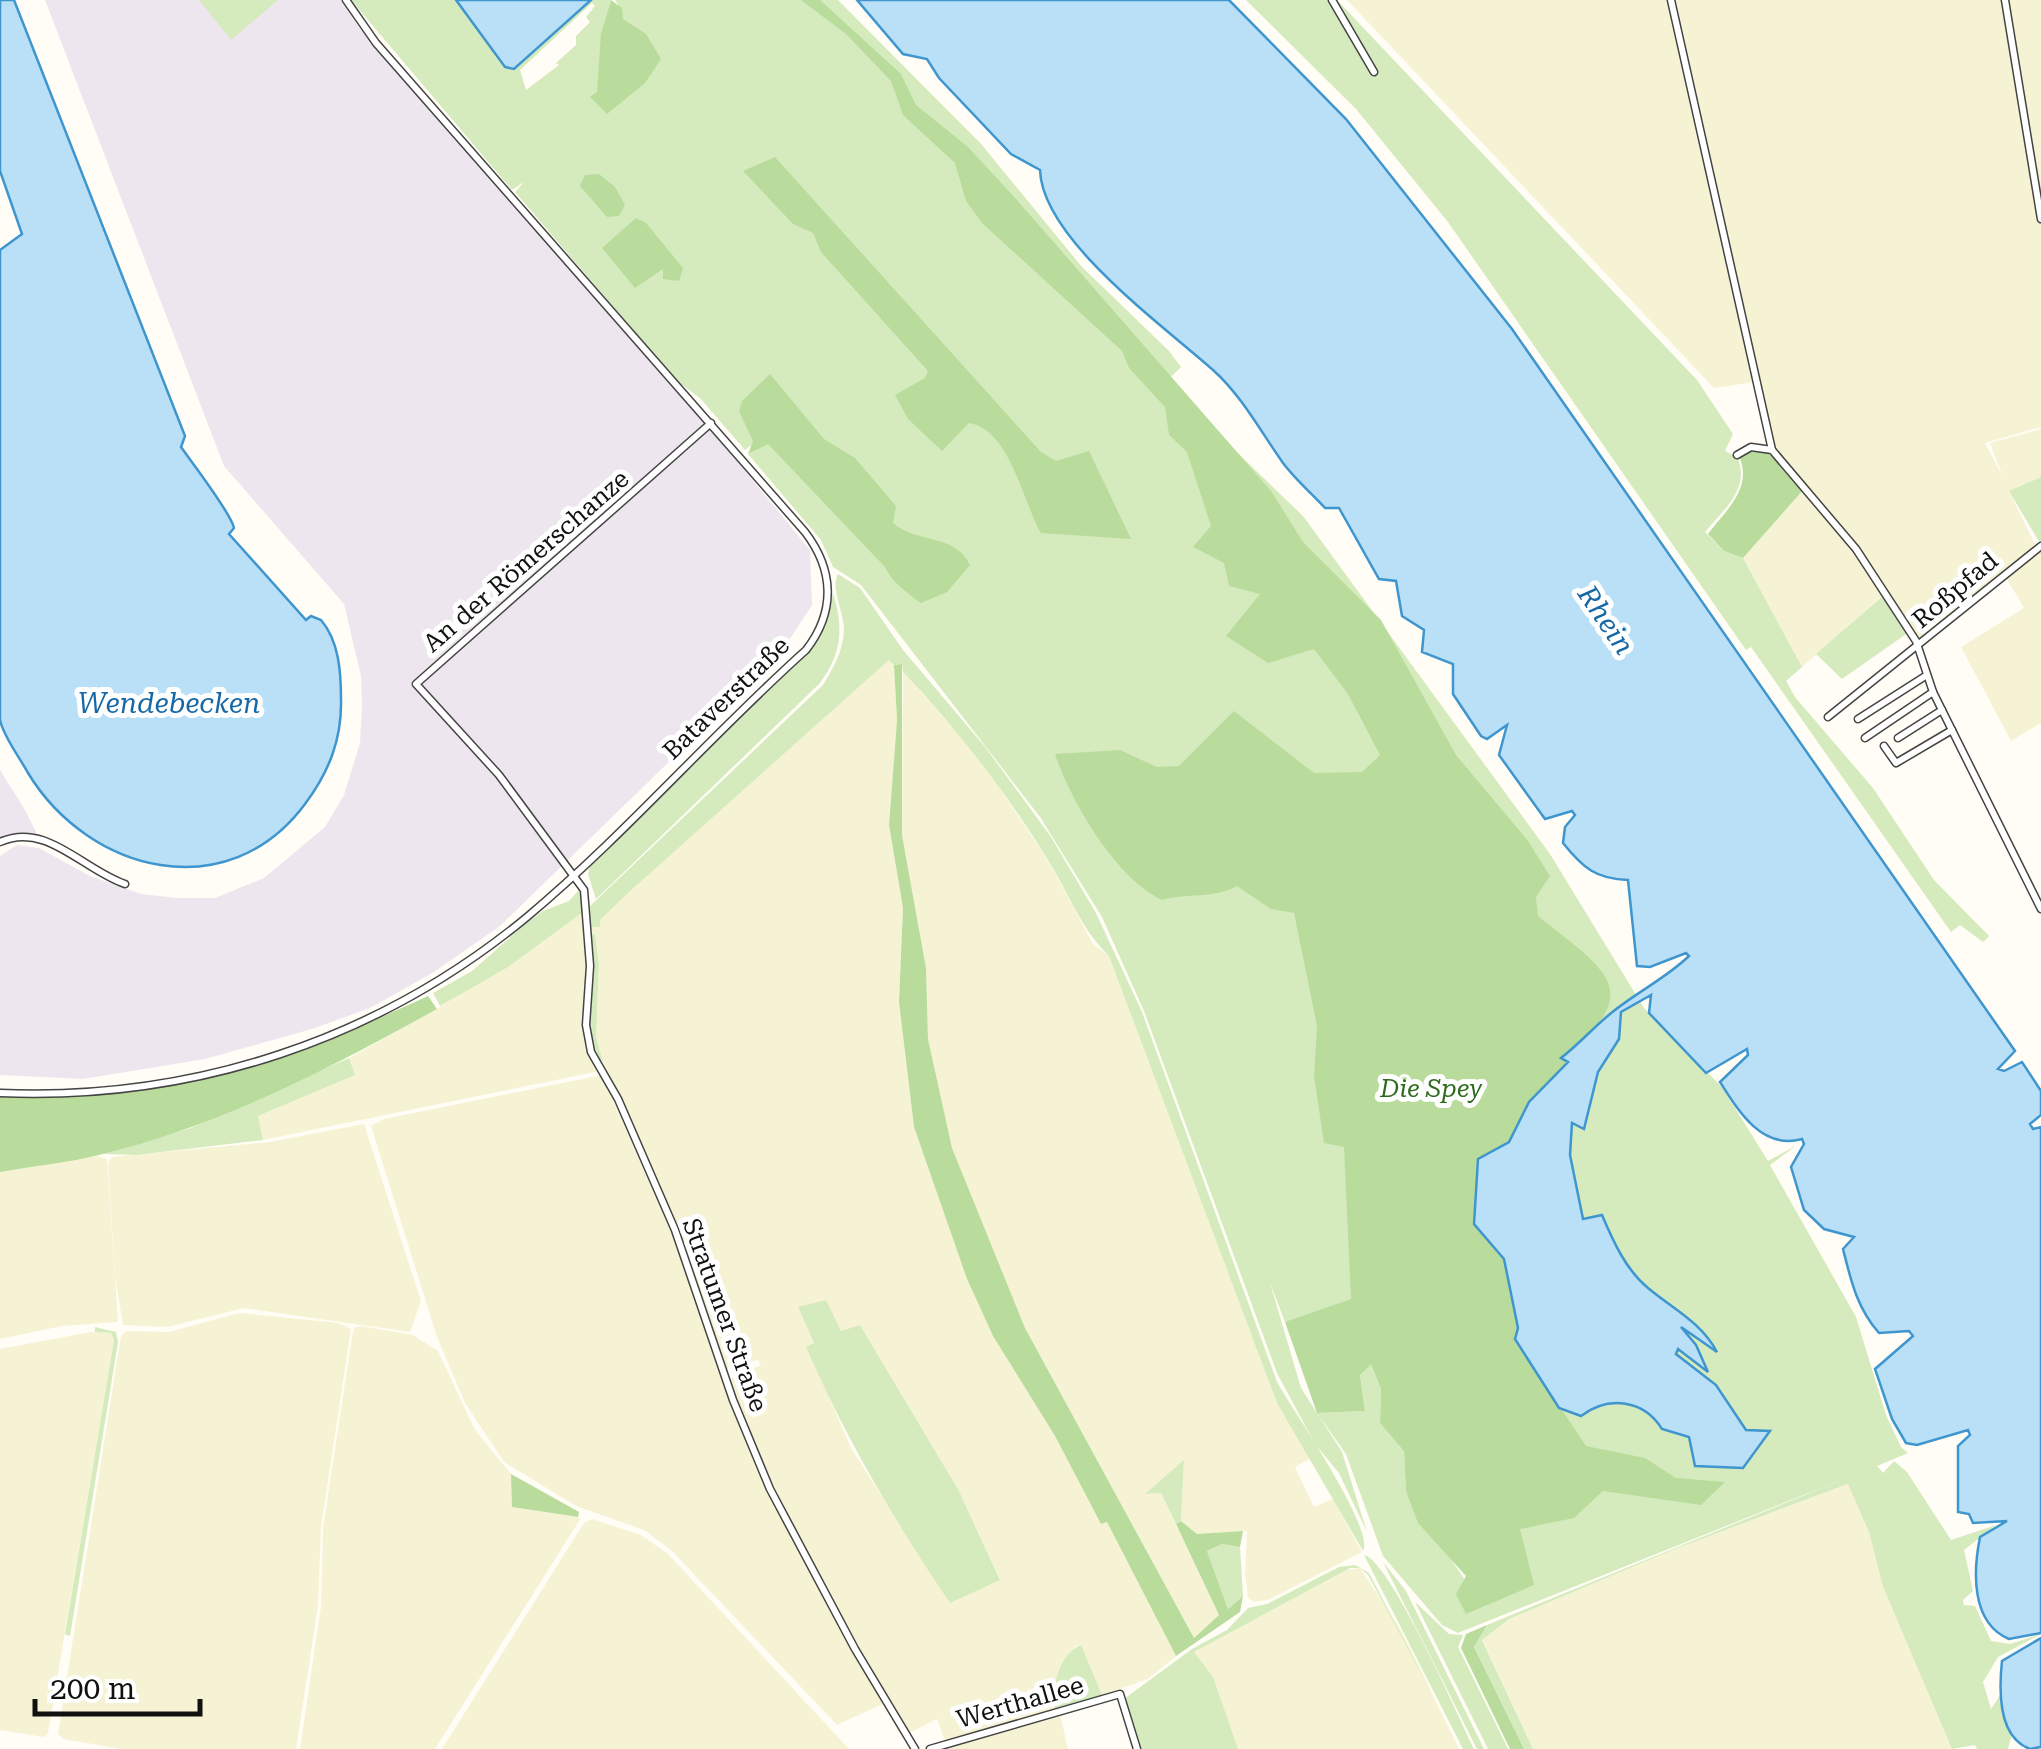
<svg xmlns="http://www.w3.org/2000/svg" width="2041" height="1749" font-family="'Roboto Serif',serif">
  <rect width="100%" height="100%" fill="#fffdf5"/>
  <g fill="#eee6ef">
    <path d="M45 0H341L359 28 705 422 810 550 812 605 780 654 500 926 434 972 370 1008 312 1029 205 1059 83 1079 0 1075V856L17 845 39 848 90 876 141 894 177 898H215L264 878 325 827 344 795 360 743 362 707 361 676 344 604 224 466Z"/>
    <path d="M0 770 25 810 38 836 0 842Z"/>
  </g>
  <g fill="#f6f3d4" fill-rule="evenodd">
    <path d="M1347 0H1671L1755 382 1714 388Z"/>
    <path d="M1676 0H2003L2041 227V427L1985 443 2003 477 1990 443 2041 429V477L2009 491 2037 548 1921 640 1885 593 1802 667 1743 558 1804 489 1857 548 1774 447Z"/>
    <path d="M2008 0H2041V208L2018 53Z"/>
    <path d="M2041 548V723L2011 741 1961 647 2024 608 2004 574Z"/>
    <path d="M890 659 894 665 897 720 889 825 903 908 899 1002 914 1127 967 1279 993 1336 1055 1436 1101 1524 1107 1522 1176 1656 1148 1679 1102 1695 1081 1645 1075 1646 1057 1677 1055 1709 945 1741 937 1719 907 1734 767 1478 728 1380 761 1365 758 1360 729 1366 726 1372 682 1240 603 1062 596 1036 599 963 595 935 589 934 588 927ZM798 1307 841 1332 860 1325 959 1491 1000 1579 950 1603 851 1448 807 1347 814 1343Z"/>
    <path d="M903 672 978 756 1049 862 1093 944 1109 956 1277 1403 1311 1458 1295 1467 1314 1507 1333 1499 1362 1552 1268 1600 1254 1602 1248 1598 1245 1574 1247 1531 1197 1534 1181 1521 1184 1462 1147 1494 1161 1493 1219 1615 1194 1638 1025 1328 952 1148 928 1039 926 968 902 835Z"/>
    <path d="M583 912 587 962 584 1038 600 1071 263 1140 258 1116 354 1075 349 1058 437 1009Z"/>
    <path d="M602 1075 690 1275 723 1382 772 1502 885 1703 837 1725 671 1550 644 1530 576 1506 504 1462 465 1403 437 1337 371 1126 384 1119Z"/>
    <path d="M364 1124 421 1301 410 1332 244 1308 167 1327 123 1325 115 1276 108 1164 112 1157 270 1142Z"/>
    <path d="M97 1156 107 1159 118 1322 62 1326 0 1339V1172Z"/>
    <path d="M239 1313 339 1323 351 1329 321 1527 318 1606 296 1749H121L64 1739 58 1734 121 1336 126 1331 169 1332Z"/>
    <path d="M361 1326 413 1335 438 1351 475 1430 511 1474 512 1507 581 1518 435 1749H300L321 1606 323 1528 352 1337 354 1328Z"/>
    <path d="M91 1332 111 1333 114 1340 48 1733 44 1737 0 1730V1349Z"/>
    <path d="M1849 1484 1869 1532 1883 1587 1952 1749H1533L1482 1639 1484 1634 1509 1619 1675 1549Z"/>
    <path d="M592 1519 641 1535 668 1554 849 1749H442L584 1523Z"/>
    <path d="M1360 1568 1402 1632 1459 1749H1238L1194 1652 1340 1571Z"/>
    <path d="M1060 1714 1068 1749H939Z"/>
  </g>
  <g fill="#d5ebbd" fill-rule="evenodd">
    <path d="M199 0H278L231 40Z"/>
    <path d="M351 0H456L505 67 514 69 591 0H611L601 33V109L618 4 615 0H838L982 145 1082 267 1169 351 1181 367 1165 383 1303 516 1550 854 1644 1008 1722 1087 1768 1161 1797 1145 1770 1165 1856 1317 1886 1415 1901 1447 1908 1453 1877 1466 1883 1473 1894 1461 1907 1472 1951 1540 1996 1525 1964 1550 1973 1591 1963 1600 1964 1605 1975 1606 1991 1641 2010 1644 2041 1634 1998 1657 1983 1682 1991 1709 2001 1694 2012 1734 2008 1749H1977L1975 1745 1952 1749 1883 1587 1869 1532 1848 1484 1675 1549 1509 1619 1482 1640 1533 1749H1524L1474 1647 1487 1625 1844 1479 1458 1633 1442 1625 1383 1556 1346 1454 1317 1413 1365 1411 1360 1374 1371 1363 1381 1389 1380 1423 1404 1450 1406 1491 1484 1609 1376 1312 1285 1322 1270 1283 1301 1388 1342 1452 1367 1532 1339 1473 1315 1444 1277 1373 1144 1011 1102 917 1040 817 861 585 833 567 821 540 748 454 756 450 751 445 745 450 700 398 677 381 515 192 524 182 512 190ZM592 3 595 6 586 17 590 22 576 36V45L556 63 559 65 526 90 520 70Z"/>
    <path d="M1246 0H1337L1697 380 1733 434 1725 451 1737 457C1751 488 1724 509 1705 532L1724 551 1743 558 1802 667 1786 681 1795 697 1873 788 1934 880 1989 936 1983 942 1960 925 1951 932 1751 647 1746 650 1448 222 1356 109Z"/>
    <path d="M2041 477V545L2009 491Z"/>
    <path d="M838 574 860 588 903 650 986 748 1051 837 1096 913 1142 1012 1277 1382C1293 1411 1375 1528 1363 1551L1277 1403 1109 956C1081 929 1069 894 1048 860 1006 792 958 730 903 672L902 664 894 665 889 660 630 891 600 920V927H588L590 906 823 685C834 667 843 651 844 630 844 611 830 590 838 574Z"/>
    <path d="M833 593C844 627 842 655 819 684L596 899 588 874 591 863 806 653 826 624Z"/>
    <path d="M1885 594 1909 632 1842 679 1816 654Z"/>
    <path d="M579 890 583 912 508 967 440 1006 433 993 472 971 524 925 543 911 569 901Z"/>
    <path d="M595 934 599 963 596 1036 603 1062C579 1045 593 966 589 935Z"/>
    <path d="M349 1058 355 1075 258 1116 263 1140 136 1155 104 1154 191 1128Z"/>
    <path d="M826 1300 841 1331 860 1325 959 1491 1000 1580 950 1603C894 1520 846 1439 806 1347L814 1343 798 1307Z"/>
    <path d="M95 1327 116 1332 118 1342 70 1636 65 1634 114 1340 111 1333 95 1332Z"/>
    <path d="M1184 1460 1181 1521 1176 1524 1161 1493 1145 1494Z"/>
    <path d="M1222 1544 1240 1547 1243 1596 1228 1609 1207 1551Z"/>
    <path d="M1364 1555C1389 1559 1459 1718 1474 1749H1463Z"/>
    <path d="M1383 1562 1406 1591 1484 1749H1477Z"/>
    <path d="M1355 1565 1369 1573 1435 1699 1368 1575 1360 1568H1350L1194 1652 1213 1677 1238 1749H1139L1124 1699 1192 1649 1227 1630 1248 1608 1267 1604 1339 1567Z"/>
    <path d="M1415 1602 1449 1634 1463 1635 1458 1647 1508 1749H1488Z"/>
    <path d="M1081 1645 1102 1695 1055 1709C1050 1688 1060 1653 1081 1645Z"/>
  </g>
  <g fill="#b9dc9c">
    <path d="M611 0 622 8 623 19 646 34 661 59 645 83 607 114 590 97 597 92 601 33Z"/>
    <path d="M801 0H820L901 74 916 105 968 147 1016 199 1271 491 1303 542 1381 620 1456 755 1528 841 1550 876 1536 897 1538 916C1605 970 1649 991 1562 1057L1569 1061 1529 1102 1509 1142 1478 1159 1474 1224 1504 1259 1518 1328 1515 1339 1586 1446 1645 1458 1676 1478 1725 1482 1701 1505 1603 1491 1574 1518 1520 1529 1534 1585 1466 1614 1456 1594 1466 1576 1418 1523 1406 1491 1404 1451 1380 1423 1381 1389 1371 1364 1360 1375 1365 1411 1317 1413 1285 1322 1351 1299 1344 1147 1324 1143 1314 1076 1317 1026 1294 913 1271 909 1237 886C1211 900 1189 892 1162 900 1116 878 1071 802 1055 754L1120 750 1157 767 1179 766 1234 711 1314 773 1362 772 1380 755 1348 694 1314 649 1268 663 1226 636 1260 594 1229 586 1224 563 1193 547 1211 526 1187 452 1169 435 1165 407 1129 368 1122 351 982 223 966 201 955 163 903 115 891 81 846 34Z"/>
    <path d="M775 157 1041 452 1056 461 1089 451 1131 539 1041 533C1023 503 1010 429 969 423L942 451 908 419 895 395 925 378 928 371 821 252 813 233 793 224 743 171Z"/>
    <path d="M599 174 615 187 625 205 619 216 607 217 580 186 585 175Z"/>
    <path d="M636 218 646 223 683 268 679 281 663 279V269L635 288 602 248Z"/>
    <path d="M770 374 824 439 855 458 896 506 893 523C917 544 955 533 970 565L947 592 921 603C908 594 891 581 885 567L768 444 748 454 753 441 739 411 742 401Z"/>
    <path d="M1757 450 1772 454 1804 489 1743 558 1724 551 1708 534C1727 509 1753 488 1739 456Z"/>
    <path d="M902 664V835L926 968 928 1039 952 1148 1025 1328 1194 1638 1219 1615 1176 1524 1181 1521 1197 1534 1243 1531 1240 1547 1222 1544 1207 1551 1228 1609 1243 1596 1240 1612 1176 1656 1107 1522 1101 1524 1055 1436 993 1336 967 1279 914 1127 899 1002 903 908 889 825 897 720 894 665Z"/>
    <path d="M428 996 437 1009C329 1069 219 1126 99 1155 67 1163 33 1166 0 1172V1096C165 1103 281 1064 428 996Z"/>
    <path d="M511 1474 579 1512 578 1517 512 1507Z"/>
    <path d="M1487 1625 1474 1647 1524 1749H1510L1461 1648 1466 1634Z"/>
  </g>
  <g fill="#b9e0f7" stroke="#3f96cf" stroke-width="2.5">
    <path d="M0 0H14L185 436 181 447C193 464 231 513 234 528L229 534 306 620 311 616 321 620C339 641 341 672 341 699 342 739 329 772 305 804 228 908 89 873 28 773 20 758 3 736 0 720 0 680 0 625 0 583 0 472 0 361 0 250L22 234 0 171Z"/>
    <path d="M456 0H591L514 69 505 67Z"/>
    <path d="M857 0H1229L1346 119 1512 329 2015 1051 1998 1069 2004 1071 2022 1062 2041 1091V1115L2030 1124 2033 1129 2041 1127V1633L2009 1639C1971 1623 1973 1572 1980 1537L2007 1521 1973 1523 1969 1514 1958 1512V1446L1970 1435 1968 1430 1917 1445 1906 1443 1892 1419 1875 1369 1913 1336 1909 1331 1879 1333C1857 1308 1851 1281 1843 1249L1854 1237 1824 1229 1804 1210 1791 1167 1804 1144 1802 1139C1762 1150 1739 1112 1720 1082L1748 1055 1747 1049 1706 1073 1649 1013 1651 995 1621 1012 1619 1039 1598 1072 1584 1129 1572 1123 1570 1155 1583 1219 1602 1215C1613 1241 1626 1270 1648 1288 1673 1309 1701 1322 1717 1352L1681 1327 1696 1345 1708 1372 1678 1349 1676 1354 1716 1385 1746 1430 1770 1431 1743 1468 1695 1466 1689 1437 1662 1429C1644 1400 1609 1395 1581 1416L1559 1408 1515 1339 1518 1328 1504 1259 1474 1224 1478 1159 1509 1142 1529 1102 1568 1062 1561 1058C1579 1044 1593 1028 1610 1014 1635 993 1665 979 1689 956L1686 953 1650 967 1637 966 1628 880C1596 879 1583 868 1563 843L1565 827 1575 815 1572 811 1545 819 1499 755 1507 725 1487 739 1481 736 1453 694V664L1422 652 1424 630 1402 616 1396 581 1379 579 1339 508H1325C1311 493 1295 479 1283 463 1261 432 1242 396 1213 370 1164 326 1042 239 1040 170L1011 154 939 78 927 59 903 54Z"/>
    <path d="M2041 1638V1747L2030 1749C1997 1737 1999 1689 2002 1661Z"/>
  </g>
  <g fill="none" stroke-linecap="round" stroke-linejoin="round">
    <defs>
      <g id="minor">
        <path d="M1332 0 1374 72"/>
        <path d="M1671 0 1772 450"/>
        <path d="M2005 0 2041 219"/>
        <path d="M711 423 416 684 499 775 584 890 590 966 586 1025 591 1052 618 1099 675 1230 733 1400 770 1489 855 1649 915 1749"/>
        <path d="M1737 455 1751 447 1772 450 1856 549 1916 641 1933 692 2041 909"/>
        <path d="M1828 717 2041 546"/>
        <path d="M1858 719 1927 675"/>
        <path d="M1865 738 1933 692"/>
        <path d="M1898 738 1942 710"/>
        <path d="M1884 746 1896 763 1952 730"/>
        <path d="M0 842C46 821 83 870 125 884"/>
        <path d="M0 1093C193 1101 378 1040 527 917 626 834 711 735 806 650 836 611 834 570 805 532L376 43 346 0"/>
        <path d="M930 1749 1120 1694 1137 1749"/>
      </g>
    </defs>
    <use href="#minor" stroke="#444" stroke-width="9"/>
    <use href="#minor" stroke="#fff" stroke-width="6"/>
  </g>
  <g text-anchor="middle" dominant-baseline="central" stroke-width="10" stroke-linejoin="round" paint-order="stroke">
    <g font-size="25" fill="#111" stroke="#fff">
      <text transform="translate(526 561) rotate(-41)">An der Römerschanze</text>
      <text transform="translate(1955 590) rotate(-40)">Roßpfad</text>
      <text transform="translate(726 698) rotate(-44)">Bataverstraße</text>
      <text transform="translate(725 1315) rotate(70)">Stratumer Straße</text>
      <text transform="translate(1020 1702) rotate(-16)">Werthallee</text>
    </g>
    <g font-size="25" font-style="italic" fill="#2f6b1f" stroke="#fff">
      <text x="1431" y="1088">Die Spey</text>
    </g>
    <g font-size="28" font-style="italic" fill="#1768a6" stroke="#fff">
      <text transform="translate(1606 620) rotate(56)">Rhein</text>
      <text x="169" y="703">Wendebecken</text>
    </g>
  </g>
  <path d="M35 1699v15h165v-15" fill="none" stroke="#111111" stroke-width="5"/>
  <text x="50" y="1699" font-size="30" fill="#111111" stroke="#ffffff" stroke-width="8" paint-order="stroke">200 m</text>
</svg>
